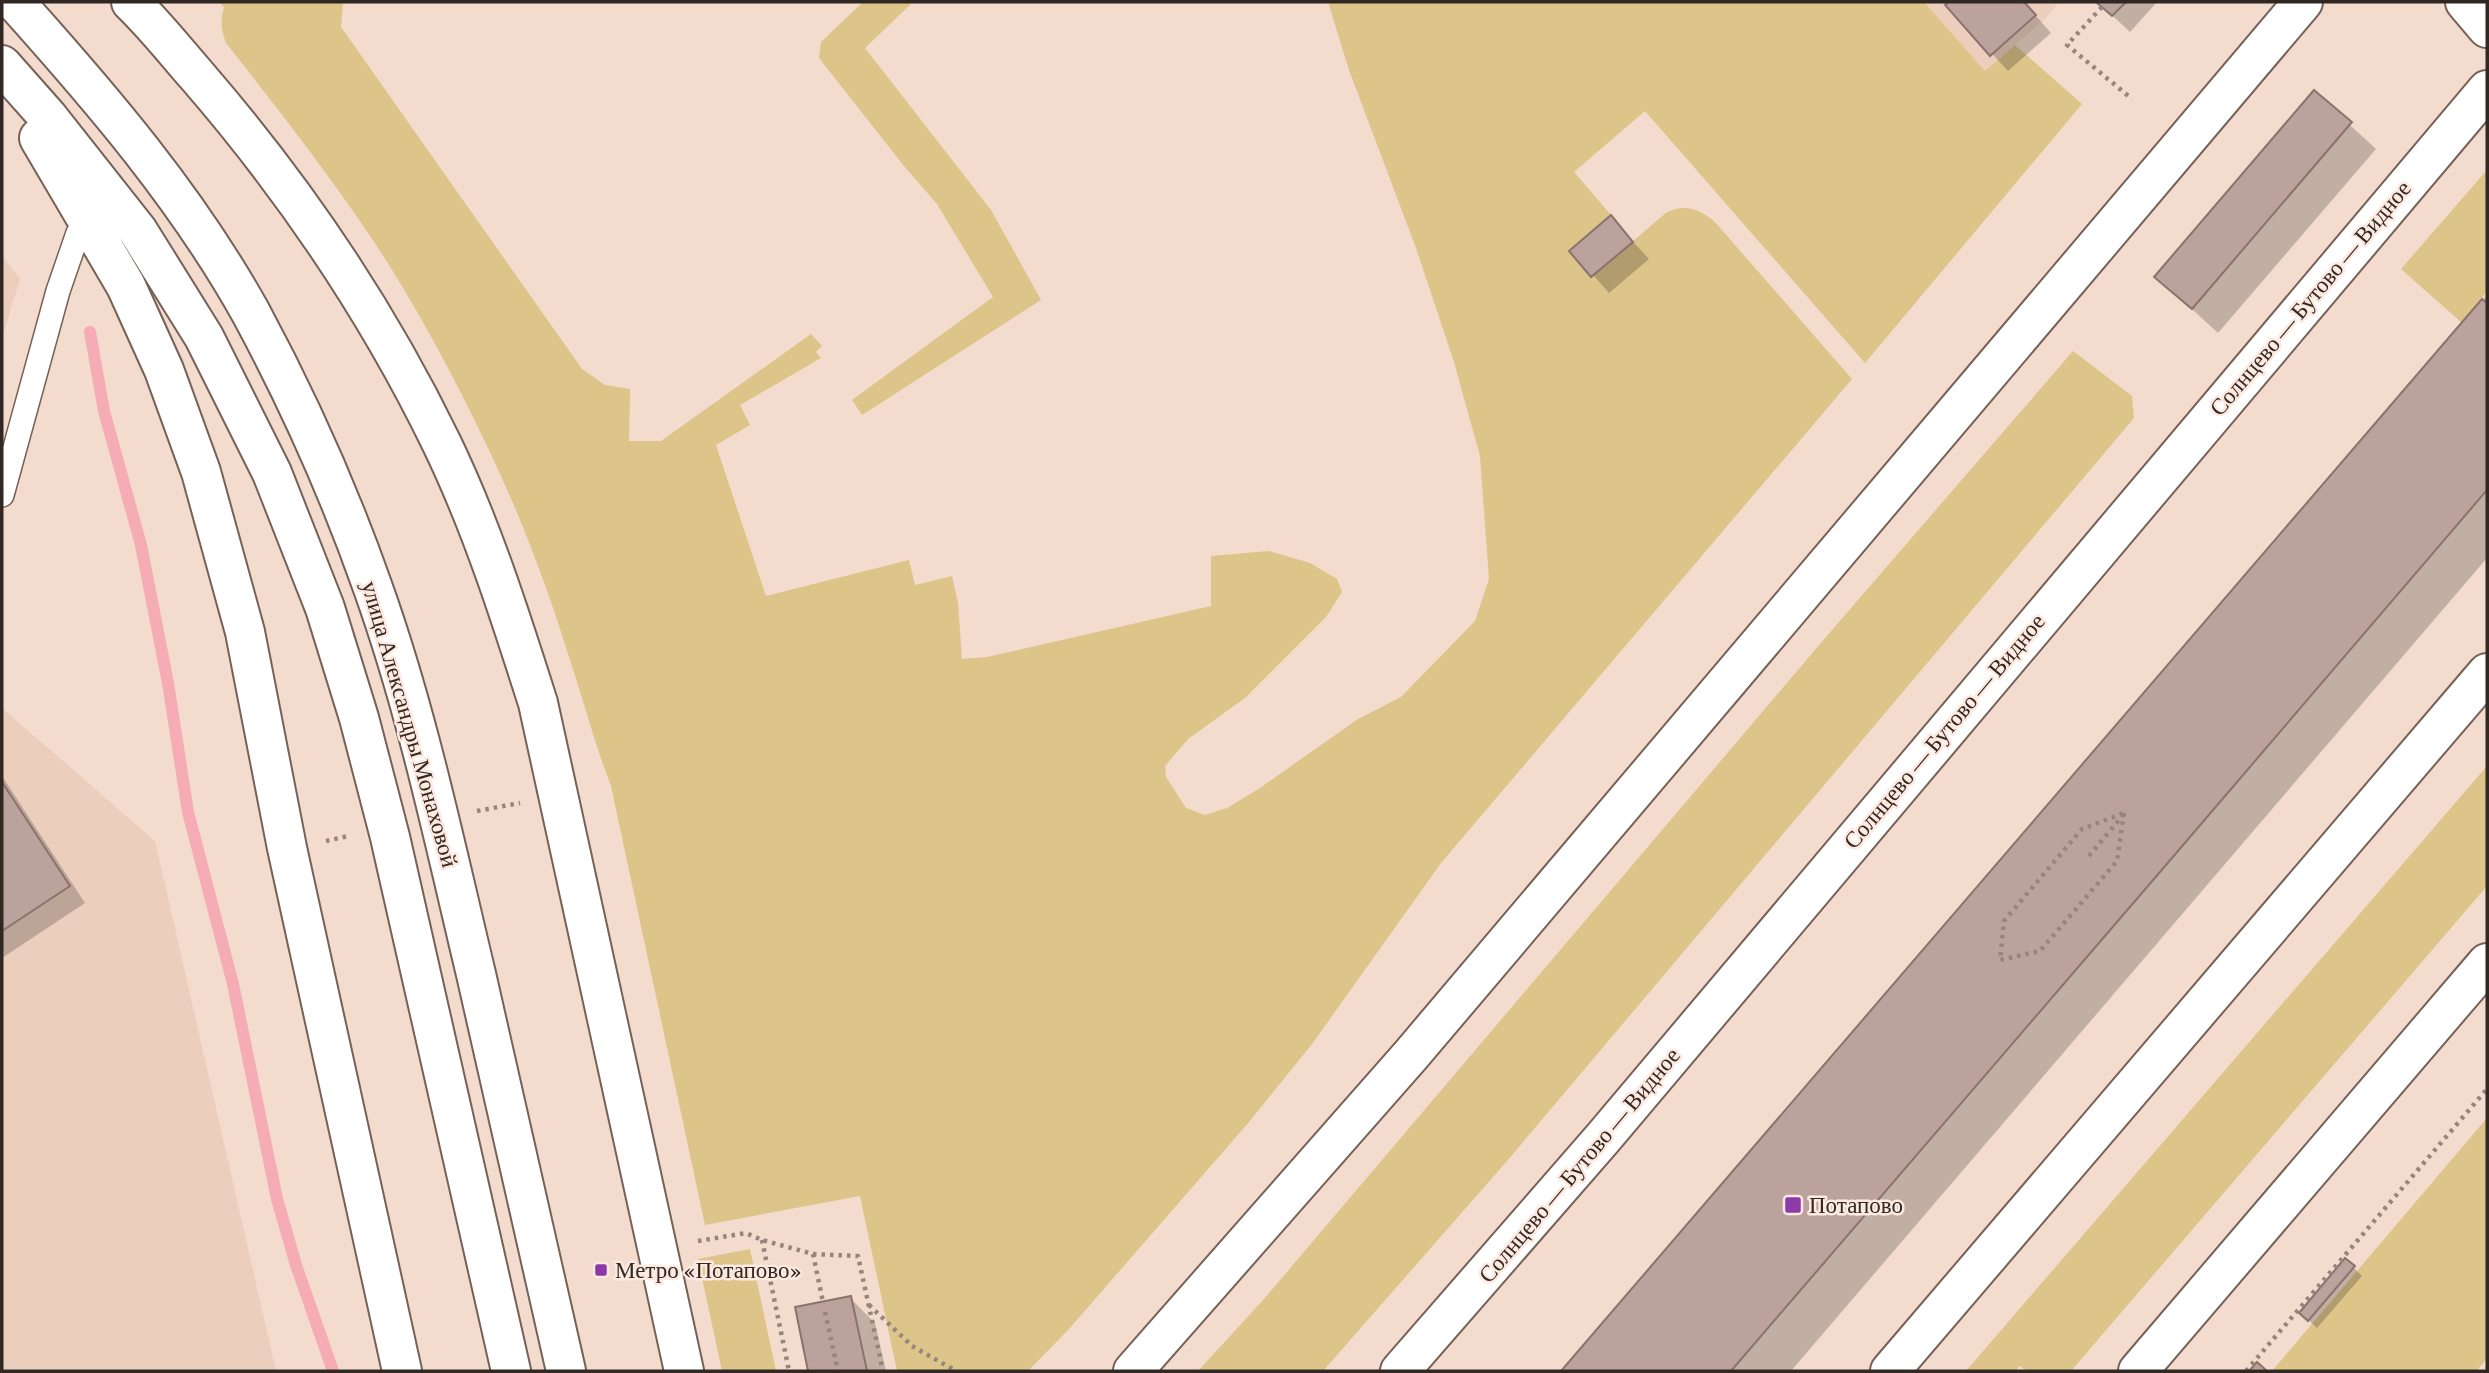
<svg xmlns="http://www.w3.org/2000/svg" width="2489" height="1373" font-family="'Crimson Pro',serif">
  <rect width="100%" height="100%" fill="#f3dbce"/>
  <g fill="#eccebd">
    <path d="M1924 2H2059L2044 20 1985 71Z"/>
    <path d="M2 256 20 279 2 338Z"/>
    <path d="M2 708 155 841 276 1371H2Z"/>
  </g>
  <g fill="#ddc488">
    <path d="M219 2H343L341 27 582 369 605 385 630 389 629 441H661L811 334 822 346 816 352 821 358 740 405 750 425 716 445 766 596 909 560 915 585 952 576 958 603 962 659 987 657 1211 606V556L1269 551 1310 563 1337 579 1342 592 1326 617 1245 698 1188 739 1165 766 1166 777 1186 808 1205 815 1227 808 1260 788 1358 719 1401 697 1475 621 1489 579 1480 456 1454 362 1416 248 1349 70 1328 2H1924L1985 71 2015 45 2082 104 1865 363 1645 111 1574 172 1611 215 1569 251 1591 277 1667 212C1686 204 1698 209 1714 221L1852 379 1441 863 1312 1044 1249 1122 1069 1329 1028 1371H897L860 1196 705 1225 611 786C595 745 584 702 570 660 553 605 533 549 510 496 471 408 420 309 366 230 322 165 274 104 226 43 221 29 220 21 224 7Z"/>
    <path d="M863 2H913L865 48 991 210 1041 300 862 415 852 400 993 297 937 204 904 166 819 58 821 42Z"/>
    <path d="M2487 170V292L2461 322 2401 269Z"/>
    <path d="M2073 351 2132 396 2134 418 1507 1161 1323 1371H1198L1264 1299 1820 644Z"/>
    <path d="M2487 766V886L2071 1371H2027L2020 1366 2015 1371H1966Z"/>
    <path d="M2487 1118V1359L2476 1371H2272Z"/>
    <path d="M750 1249 776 1371H722L698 1259Z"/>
  </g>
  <g fill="#0003">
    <path d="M1952 2H2024L2051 33 2008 71 1948 6Z"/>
    <path d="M2098 2H2157L2130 32Z"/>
    <path d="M2314 92 2376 149 2218 333 2157 277Z"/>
    <path d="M1611 218 1649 259 1609 293 1572 251Z"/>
    <path d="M2487 295V558L1791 1371H1564Z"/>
    <path d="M2 776 85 903 2 958Z"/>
    <path d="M2346 1260 2362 1276 2317 1328 2301 1313Z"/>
    <path d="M850 1298 875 1323 886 1371H810L797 1309Z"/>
  </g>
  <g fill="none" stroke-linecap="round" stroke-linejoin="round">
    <path stroke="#f6acb4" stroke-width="12" d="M90 332 104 411 141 545 168 683 188 812 233 984 277 1199 296 1265 333 1371"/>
  </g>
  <g fill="#bca29d" stroke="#8a726d" stroke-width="2">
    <path d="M1949 2H2024L2036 15 1990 56 1945 5Z"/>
    <path d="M2096 2H2126L2112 16Z"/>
    <path d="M2314 90 2352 122 2192 309 2154 277Z"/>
    <path d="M1611 215 1633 242 1591 277 1569 251Z"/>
    <path d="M2482 299 2487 303V490L2166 865 1731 1371H1561Z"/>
    <path d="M2 782 70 886 2 931Z"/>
    <path d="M2345 1258 2355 1266 2308 1321 2299 1313Z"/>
    <path d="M851 1296 867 1371H808L795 1307Z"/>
    <path d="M2257 1362 2266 1370 2265 1371H2249Z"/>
  </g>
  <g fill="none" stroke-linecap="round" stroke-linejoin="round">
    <defs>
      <path id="service" d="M2 495 58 291 78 233 96 216"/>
      <path id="tertiary" d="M2465 2 2487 28"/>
      <g id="secondary">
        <path d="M15 2C102 99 187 198 251 313 299 402 340 494 373 588 418 714 445 845 476 974 506 1107 537 1239 566 1371"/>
        <path d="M131 2C155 25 176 52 198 77 294 188 378 312 442 444 482 527 510 615 538 703L684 1371"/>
        <path d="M2 65 48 117 138 231 204 337 272 473 325 608 359 718 390 837 511 1371"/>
        <path d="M39 138 126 286 164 370 201 472 245 632 287 848 402 1371"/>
        <path d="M1133 1371 1411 1055 2303 2"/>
        <path d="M1400 1371 1603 1138 2487 90"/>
        <path d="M1890 1371 2487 673"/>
        <path d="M2138 1371 2487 963"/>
      </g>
    </defs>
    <use href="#service" stroke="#766156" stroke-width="26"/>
    <use href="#tertiary" stroke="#766156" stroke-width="42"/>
    <use href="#secondary" stroke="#766156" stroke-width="42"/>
    <g stroke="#96857c" stroke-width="4.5" stroke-dasharray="3.5 5" stroke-linecap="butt">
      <path d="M2102 7 2067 45 2132 99"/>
      <path d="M477 811 520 803"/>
      <path d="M2124 813 2117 861 2040 951 2000 960 2004 921 2082 829Z"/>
      <path d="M326 841 348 836"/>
      <path d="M2089 856 2124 814"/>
      <path d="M762 1240 789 1371"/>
      <path d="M698 1241 746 1233 762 1240 813 1254 823 1302"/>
      <path d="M813 1254 858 1256 883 1371"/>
      <path d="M869 1305 912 1346 956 1371"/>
      <path d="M825 1312 838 1371"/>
      <path d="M2246 1371 2487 1089"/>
    </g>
    <use href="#service" stroke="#fff" stroke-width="23"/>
    <use href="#tertiary" stroke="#fff" stroke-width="38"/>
    <use href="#secondary" stroke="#fff" stroke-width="38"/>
  </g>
  <g fill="#8d3aa9" stroke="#fde9df" stroke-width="2.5">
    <rect x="1784" y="1196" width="18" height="18" rx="3.5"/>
    <rect x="594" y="1263" width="14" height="14" rx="3.5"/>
  </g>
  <g text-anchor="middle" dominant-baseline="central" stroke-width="5" stroke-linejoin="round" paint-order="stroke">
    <g font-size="23" fill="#312823" stroke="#fde9df">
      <text transform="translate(2310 298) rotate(-50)">Солнцево — Бутово — Видное</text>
      <text transform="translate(410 724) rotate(74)">улица Александры Монаховой</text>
      <text transform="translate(1944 731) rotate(-50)">Солнцево — Бутово — Видное</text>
      <text transform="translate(1579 1165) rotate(-50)">Солнцево — Бутово — Видное</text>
    </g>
    <g font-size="23" fill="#312823" stroke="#fde9df" text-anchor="start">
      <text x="1809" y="1205">Потапово</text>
      <text x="615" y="1270">Метро «Потапово»</text>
    </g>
  </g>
  <rect width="2489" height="1373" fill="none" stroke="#312823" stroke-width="7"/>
</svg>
